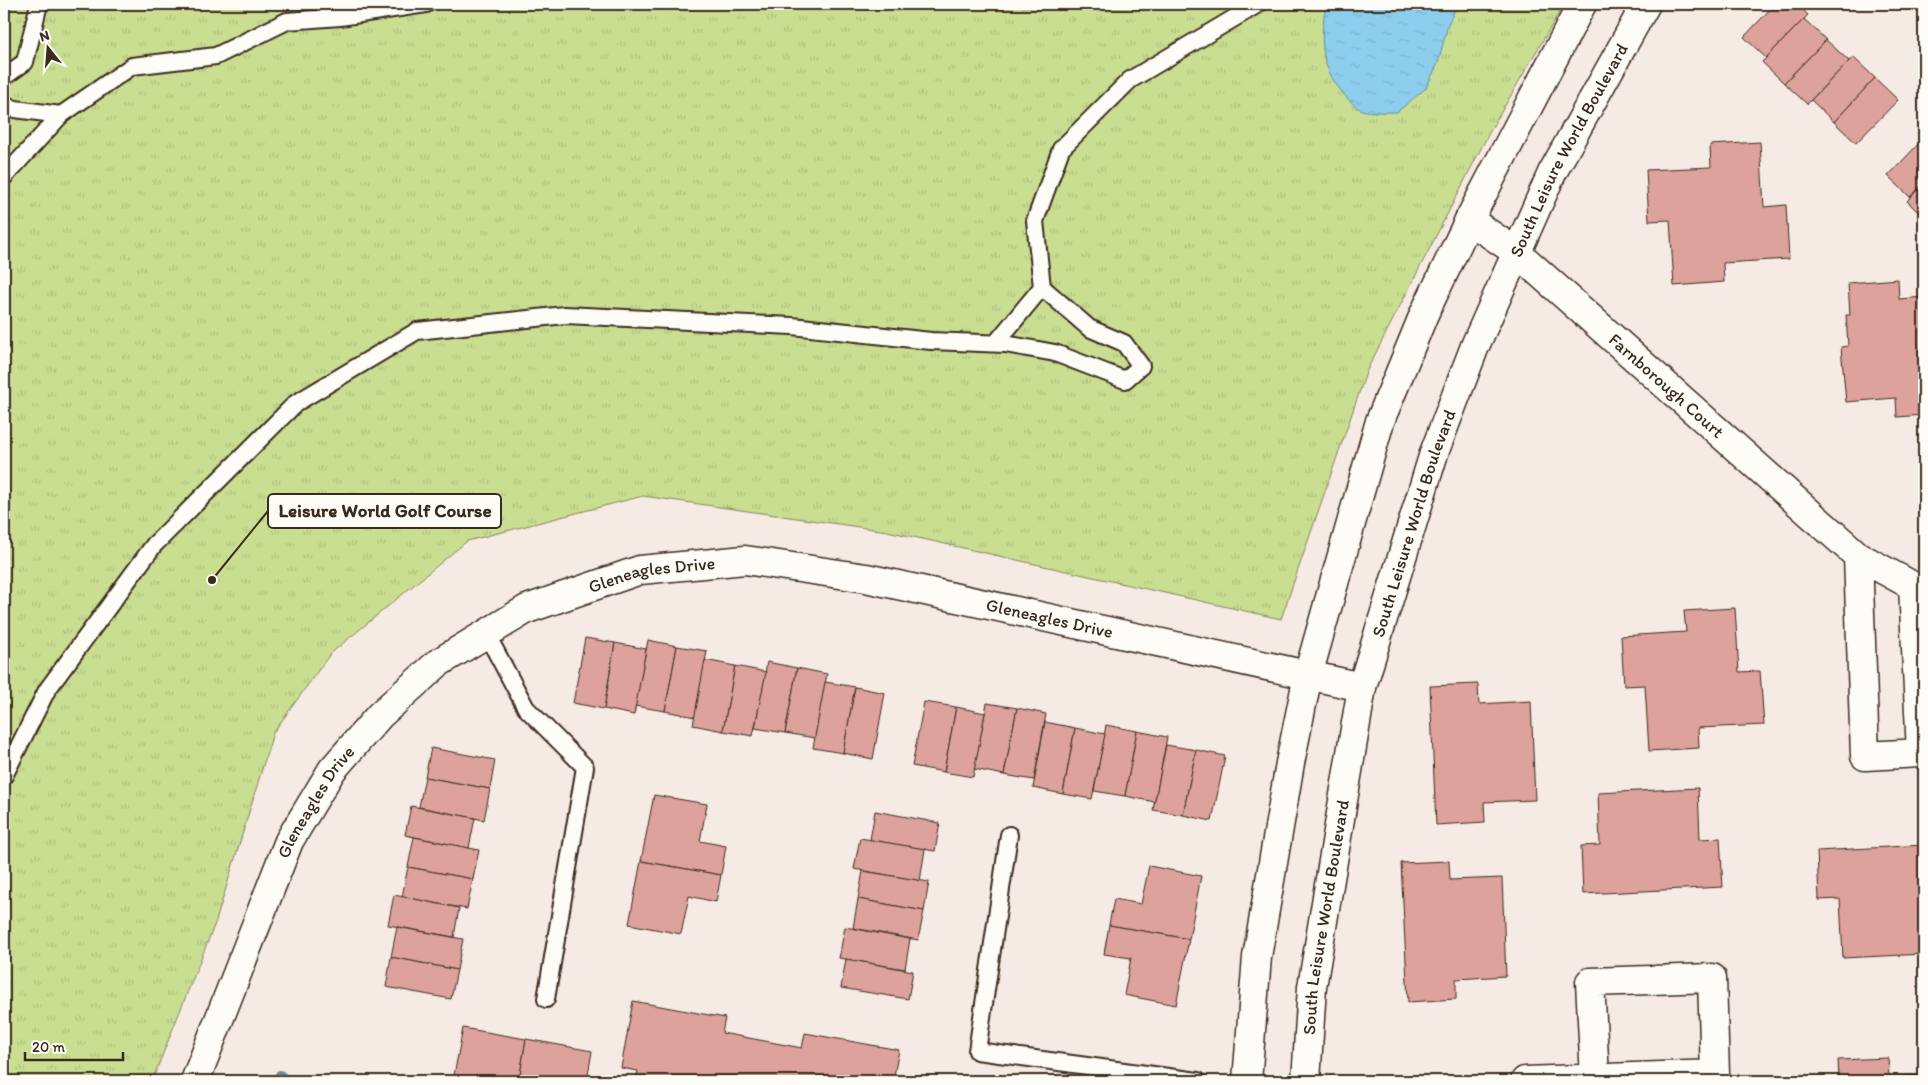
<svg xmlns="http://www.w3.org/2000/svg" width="1928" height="1085" font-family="Itim,sans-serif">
  <defs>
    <pattern id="grass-tufts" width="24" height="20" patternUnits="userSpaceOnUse" patternTransform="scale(1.25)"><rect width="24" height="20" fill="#cade92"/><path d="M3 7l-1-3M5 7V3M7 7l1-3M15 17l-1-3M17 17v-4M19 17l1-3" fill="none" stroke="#aebf7d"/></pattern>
    <pattern id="water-ripples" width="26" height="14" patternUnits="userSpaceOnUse" patternTransform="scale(1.25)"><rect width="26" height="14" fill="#8dceee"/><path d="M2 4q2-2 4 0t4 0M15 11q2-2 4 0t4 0" fill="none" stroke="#7bb1cc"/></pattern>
  </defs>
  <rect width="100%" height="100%" fill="#f6eae5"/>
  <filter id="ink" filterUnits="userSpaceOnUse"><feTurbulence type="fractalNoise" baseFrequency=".02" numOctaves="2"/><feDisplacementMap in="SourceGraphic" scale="10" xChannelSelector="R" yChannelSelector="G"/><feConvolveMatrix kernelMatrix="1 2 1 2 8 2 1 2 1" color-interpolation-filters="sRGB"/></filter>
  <g filter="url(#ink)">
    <path fill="url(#grass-tufts)" stroke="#828458" d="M4 4H1564L1489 133 1367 370 1281 619 887 531 643 496 467 541 330 654 273 733 216 921 152 1081H4Z"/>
    <path fill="url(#water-ripples)" stroke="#6c8c9b" d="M1326 4H1458L1448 24 1438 63 1426 88 1397 112C1388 112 1370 113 1362 110 1355 107 1347 98 1342 92 1319 65 1320 37 1326 4Z"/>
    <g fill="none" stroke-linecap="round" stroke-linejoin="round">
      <path stroke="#6c8c9b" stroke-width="10" d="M280 1075 286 1081"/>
    </g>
    <g fill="#dca29b" stroke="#3b2a1e">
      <path d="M1775 4H1797L1808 15 1766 58 1744 37Z"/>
      <path d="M1804 19 1826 40 1784 83 1762 62Z"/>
      <path d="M1826 40 1849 61 1807 104 1784 83Z"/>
      <path d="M1853 57 1875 78 1834 122 1811 100Z"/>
      <path d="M1875 78 1898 100 1856 143 1834 122Z"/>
      <path d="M1924 138V183L1910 197 1888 176Z"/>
      <path d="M1760 142 1764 207 1786 205 1789 259 1723 263 1724 282 1674 286 1670 220 1649 221 1646 170 1711 167 1710 145Z"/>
      <path d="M1924 183V218L1907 201Z"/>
      <path d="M1898 279 1899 299 1924 297V415L1897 417 1896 398 1846 402 1841 347 1848 346 1846 315H1850L1848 283Z"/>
      <path d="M1735 608 1739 672 1760 671 1764 725 1698 728 1699 748 1649 751 1645 685 1624 686 1621 636 1686 632 1684 611Z"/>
      <path d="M585 638 615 643 604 709 573 703Z"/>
      <path d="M648 640 677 646 665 711 635 706Z"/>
      <path d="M615 643 646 649 634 715 604 709Z"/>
      <path d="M677 646 707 651 695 717 665 711Z"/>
      <path d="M705 660 735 666 723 731 693 725Z"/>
      <path d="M767 662 797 668 785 733 755 728Z"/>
      <path d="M735 666 766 672 753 736 723 731Z"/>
      <path d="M797 668 827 674 815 738 785 733Z"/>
      <path d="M825 682 855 687 843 753 813 748Z"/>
      <path d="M1478 684 1479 704 1531 701 1535 800 1484 802 1485 822 1436 825 1430 686Z"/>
      <path d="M855 687 885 693 873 759 843 753Z"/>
      <path d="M924 702 956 707 944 772 912 766Z"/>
      <path d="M987 703 1017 708 1004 775 974 769Z"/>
      <path d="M956 707 985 713 973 777 944 772Z"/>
      <path d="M1017 708 1046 714 1034 780 1004 775Z"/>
      <path d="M1045 722 1075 728 1063 794 1033 788Z"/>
      <path d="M1106 725 1137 731 1125 796 1094 791Z"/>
      <path d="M1075 728 1105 734 1092 799 1063 794Z"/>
      <path d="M1137 731 1167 737 1155 802 1125 796Z"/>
      <path d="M1166 745 1196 750 1183 815 1153 810Z"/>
      <path d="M431 748 495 760 490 789 425 777Z"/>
      <path d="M1196 750 1225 756 1212 821 1183 815Z"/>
      <path d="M425 777 490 789 484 820 419 807Z"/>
      <path d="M1698 788 1700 839 1720 838 1723 887 1583 894 1581 846 1600 845 1598 793Z"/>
      <path d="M654 795 707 804 700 841 726 846 721 875 641 861Z"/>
      <path d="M411 806 475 818 469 848 405 835Z"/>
      <path d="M875 811 940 823 935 851 870 840Z"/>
      <path d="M414 837 479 850 473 879 408 867Z"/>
      <path d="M860 838 925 849 920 881 854 869Z"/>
      <path d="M1924 845V954L1843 958 1840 899 1819 900 1817 851Z"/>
      <path d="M641 861 721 875 716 902 689 896 681 934 629 924Z"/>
      <path d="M1449 861 1450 880 1502 878 1506 976 1456 979V999L1408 1002 1401 863Z"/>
      <path d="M1149 866 1201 876 1189 939 1109 925 1114 899 1141 904Z"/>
      <path d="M408 867 473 879 467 909 402 897Z"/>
      <path d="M863 871 929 882 924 911 858 899Z"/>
      <path d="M394 895 459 908 454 937 388 925Z"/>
      <path d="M858 899 924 911 918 940 853 928Z"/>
      <path d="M1109 925 1189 939 1176 1005 1124 995 1131 958 1104 954Z"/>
      <path d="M397 927 463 939 457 970 391 957Z"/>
      <path d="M845 927 910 939 905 969 839 958Z"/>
      <path d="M391 957 457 970 451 999 386 987Z"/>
      <path d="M846 959 913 971 908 999 841 988Z"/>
      <path d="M633 1001 725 1018 722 1033 802 1048 805 1033 899 1050 893 1081H636L638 1071 621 1068Z"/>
      <path d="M463 1028 526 1039 519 1081H453Z"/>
      <path d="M526 1039 592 1051 587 1081H519Z"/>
      <path d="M1888 1058 1889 1077 1924 1075V1081H1839L1838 1060Z"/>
    </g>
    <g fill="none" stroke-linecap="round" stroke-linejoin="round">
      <defs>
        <g id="lane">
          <path d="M4 77 25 62 39 4"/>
          <path d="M4 104 15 109 61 115"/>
          <path d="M4 177 61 115 132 66 216 56 287 21 340 17 426 4"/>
          <path d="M996 343 1042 287"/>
          <path d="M486 633 526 708 585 767 546 999"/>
          <path d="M4 776 47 690 154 545 296 403 417 331 565 315 792 326 931 341 1005 344 1055 353 1125 380 1141 366 1124 343 1089 328 1042 287 1035 221 1061 149 1130 80 1258 4"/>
          <path d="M1009 835 977 1051 1198 1081"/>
        </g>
        <g id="street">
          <path id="s1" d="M1469 220 1515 251 1858 556 1865 756 1921 753 1913 586 1858 556"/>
          <path d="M1525 1081 1715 1074 1712 978 1590 982 1595 1078"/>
        </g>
        <g id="secondary">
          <path id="s2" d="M195 1081 289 841 332 770 380 715 438 663 527 609 640 570 745 560 866 578 1362 687"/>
          <path d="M1247 1081 1257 957 1290 763 1308 675 1380 421 1424 314 1469 220 1582 4"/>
          <path id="s3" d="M1306 1081 1312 987 1362 687 1434 453 1475 346 1552 173 1646 4"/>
        </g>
      </defs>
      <use href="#lane" stroke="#3b2a1e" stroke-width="20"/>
      <use href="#street" stroke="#3b2a1e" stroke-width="31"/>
      <use href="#secondary" stroke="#3b2a1e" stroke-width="31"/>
      <use href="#lane" stroke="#fdfcf7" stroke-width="16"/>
      <use href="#street" stroke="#fdfcf7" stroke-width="28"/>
      <use href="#secondary" stroke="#fdfcf7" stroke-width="28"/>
    </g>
  </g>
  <g text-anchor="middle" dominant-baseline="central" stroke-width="4.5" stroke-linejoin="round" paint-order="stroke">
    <g font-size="18" fill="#3b2a1e" stroke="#fdfcf7">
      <text stroke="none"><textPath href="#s3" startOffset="975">South Leisure World Boulevard</textPath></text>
      <text stroke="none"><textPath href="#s1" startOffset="258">Farnborough Court</textPath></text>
      <text stroke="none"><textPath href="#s3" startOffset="570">South Leisure World Boulevard</textPath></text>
      <text stroke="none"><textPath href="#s2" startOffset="726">Gleneagles Drive</textPath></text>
      <text stroke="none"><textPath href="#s2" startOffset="1131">Gleneagles Drive</textPath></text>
      <text stroke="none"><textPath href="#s2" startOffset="305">Gleneagles Drive</textPath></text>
      <text stroke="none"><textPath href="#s3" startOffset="165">South Leisure World Boulevard</textPath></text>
    </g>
  </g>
  <path fill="none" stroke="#3b2a1e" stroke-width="2" d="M212 580L268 511"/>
  <circle fill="#3b2a1e" stroke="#fdfcf7" stroke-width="2" cx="212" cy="580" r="5"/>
  <rect fill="#fdfcf7" stroke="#3b2a1e" stroke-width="2" x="268" y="494" width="233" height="34" rx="5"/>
  <g font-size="19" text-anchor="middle" font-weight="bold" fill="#3b2a1e">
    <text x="385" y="517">Leisure World Golf Course</text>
  </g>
  <rect width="1928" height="1085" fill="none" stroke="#fdfcf7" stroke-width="20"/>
  <rect x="10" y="10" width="1908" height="1065" fill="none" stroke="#3b2a1e" stroke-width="2" filter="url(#ink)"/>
  <g transform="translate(48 48) rotate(343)" stroke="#fdfcf7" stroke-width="4" paint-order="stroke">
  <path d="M0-4L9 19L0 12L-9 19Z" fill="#3b2a1e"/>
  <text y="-8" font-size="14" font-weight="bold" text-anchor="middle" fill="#3b2a1e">N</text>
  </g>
  <path d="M25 1052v8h98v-8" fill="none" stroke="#3b2a1e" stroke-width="2.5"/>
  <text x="32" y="1052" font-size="15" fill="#3b2a1e" stroke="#fdfcf7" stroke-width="4" paint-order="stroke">20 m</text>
</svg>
